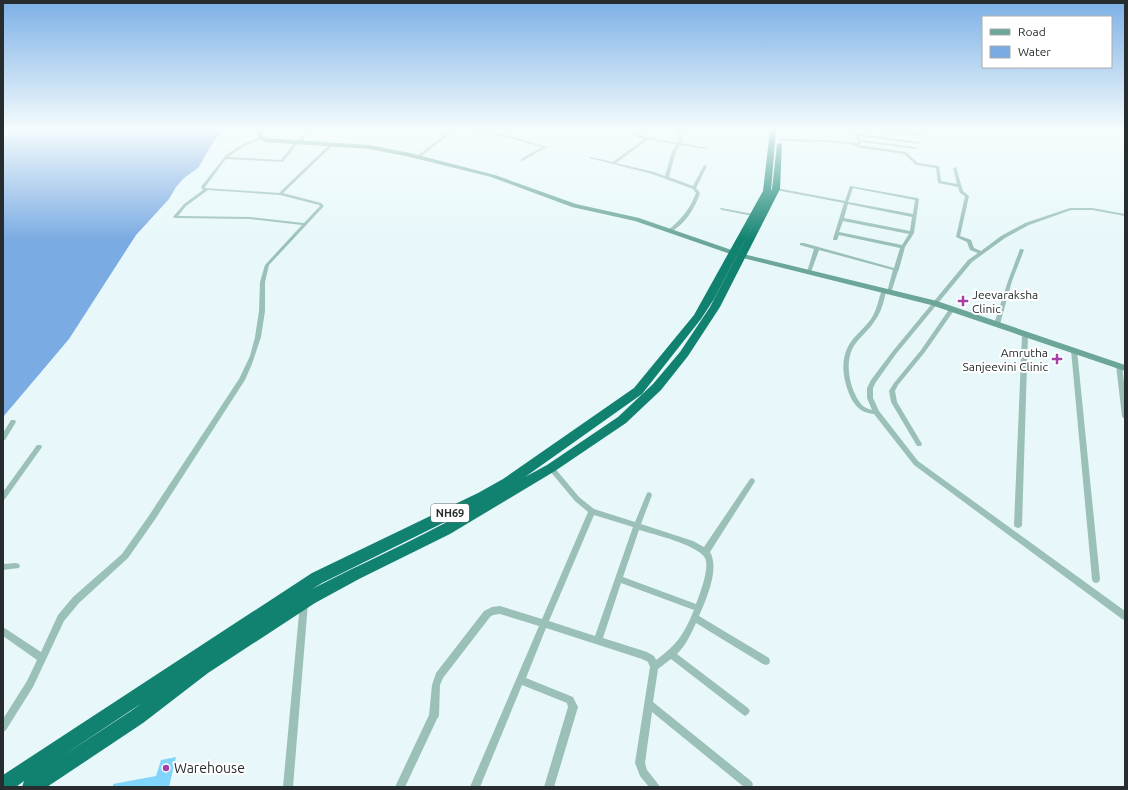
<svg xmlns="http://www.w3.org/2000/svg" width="1128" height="790" font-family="Ubuntu,sans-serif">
  <rect width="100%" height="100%" fill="#e8f8fa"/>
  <path fill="#7babe3" d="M12 130H223L212 144 199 167 184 178 176 187 169 199 136 235 69 339 3 417V139Z"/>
  <path fill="#82d5fa" d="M176 757 169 787H113V784L156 776 161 760Z"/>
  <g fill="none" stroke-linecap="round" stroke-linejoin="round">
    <g fill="#9ac0b7" fill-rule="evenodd">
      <path d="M308 130H311L299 144H297L283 162 226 159 205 187V188L279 193 330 144 333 145 283 193 321 203 324 206 269 265 265 282V311L261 337 252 364 245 380 154 521 128 558 79 603 64 621 33 687 6 730 3 732V719L27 681 37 660 3 636V627L41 652 58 615 73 597 122 554 148 517 239 379 250 356 255 337 259 311 260 282 265 265 302 225 250 219 175 218 173 217 184 204 203 190 201 187 226 155 241 145 260 137 263 138 243 147 228 157 281 160 295 142H297ZM208 190 280 195 319 205 320 206 304 223 250 217 178 216 186 206Z"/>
      <path d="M451 130H455L419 158H417V156Z"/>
      <path d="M462 130H468L506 135 547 147 522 161H521V159L542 147 506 137Z"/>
      <path d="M676 130H680L683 140 681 143 708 148 706 149 680 145 676 151 669 177 693 186 704 165 707 166 696 188 700 193C695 208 685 225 670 232L668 231V230C681 220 690 209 696 193L693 189 652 174 589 158 591 157 613 162 644 139 631 134V132H632L646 137 678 143 679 140ZM649 139 677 145 672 151 665 176 654 172 616 163Z"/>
      <path d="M853 130H856L858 134 920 142 921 143 919 144 859 136 861 140 915 147 917 148 915 149 862 142 858 145 906 152 918 163 939 166 941 181 957 184 953 168 956 167 963 191 969 196 960 236 971 240 974 248 981 251 1001 236 1025 223 1070 208H1092L1125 214V216L1092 210H1071L1029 225 1005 238 972 262 896 354 876 382 873 388V398L879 411 918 461 1125 611V620L1122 619 914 465 874 414C863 413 856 408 851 398 842 379 839 356 853 339 859 332 866 326 871 319 877 310 878 300 882 290H886V291C884 302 881 313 874 322 869 330 861 336 856 343 845 357 848 379 855 394 859 402 862 408 872 410L867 398V388L871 380 892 352 968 260 978 253 970 250 967 242 956 237 965 196 960 193 958 187 938 183 936 168 916 165 904 154 861 148 849 144 825 142 780 141 778 140 780 139 825 140 857 143 858 142Z"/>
      <path d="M876 130H883L921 134 923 135 921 136 878 131Z"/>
      <path d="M850 186 917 198 919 199 914 233 905 247 899 269V270L898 271 891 293H889L887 292 893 270 819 250 811 272V273H807V272L814 249 800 245V243H804L894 268 900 248 839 235 837 240H833V239L844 203 776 190 774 189 776 188 845 201ZM853 188 915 200 913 214 848 202ZM848 204 912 217 910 231 844 218ZM843 221 909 234 902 245 839 232Z"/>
      <path d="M721 208 753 214 755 215 753 216 722 210 720 209Z"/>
      <path d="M1020 249H1022L1024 250 1012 281 1000 324 997 326 995 325 994 324 1008 281Z"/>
      <path d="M952 307 955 309 925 352 898 385 895 391 897 402 922 444 921 446H917L891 402 889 391 894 383 921 350 950 308Z"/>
      <path d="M1025 332 1028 334 1022 525 1021 527 1018 528 1015 527 1014 525 1022 334Z"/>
      <path d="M1074 348 1077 350 1100 579 1099 582 1096 583 1093 582 1092 579 1071 350Z"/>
      <path d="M1119 363 1122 365 1125 391V418H1123L1122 416 1116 365Z"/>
      <path d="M11 420H15L16 422 5 440H3V433Z"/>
      <path d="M37 445H41L42 447 5 499 3 500V492Z"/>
      <path d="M551 465 553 466 579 497 594 509 635 522 647 493 649 492 651 493 652 495 641 524 693 541 704 547 750 479 752 478 754 479 755 481 754 483 710 552C720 569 706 600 699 616L769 658 770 661 769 664 766 665 763 664 696 623C691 634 686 645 677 654L748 708 750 711 748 714 745 716 742 714 671 659 658 669 653 702 751 781 753 784 752 787H744L652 712 645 763 647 770 658 784 660 787H649L640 776 635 763 650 667 648 662 642 659 546 628 526 678 573 697 578 707 554 787H544L568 707 567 703 522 685 480 787H470L539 626 500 614 493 615 490 617 443 678 440 685 439 716 437 719 405 787H395L429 715 432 685 436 673 484 611 492 607 500 606 542 619 588 512 575 501 549 470 548 468 549 466ZM594 515 633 527 595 636 549 621ZM639 530C653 534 698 545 705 558 710 568 700 593 696 604L623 577ZM621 583 694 610C684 634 677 645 656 660L654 656 647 652 603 638Z"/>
      <path d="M16 563 19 564 20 566 19 568 3 570V564Z"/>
      <path d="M304 599 307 600 308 603 293 787H283L300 603 301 600Z"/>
    </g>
    <path fill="#6ba699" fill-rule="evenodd" d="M258 130H263V136L266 138 369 145 410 153 495 175 576 204 639 218 743 254 937 301 1125 365V371L931 305 739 257 635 221 572 207 491 177 410 157 369 149 265 142 257 137Z"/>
    <path fill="#128270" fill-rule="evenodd" d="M770 130H776L771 191 714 299 701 319 642 394 525 477 547 465 618 417 653 384 680 352 710 307 772 189 777 144 782 143 780 189 720 307 688 356 661 390 626 423 555 471 450 534 359 579 315 603 208 673 143 723 47 787H22L24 781 16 787H3V775L312 573 478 493 503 479 634 388 694 315 763 191ZM463 513C414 541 362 563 312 589L322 583ZM142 703 131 711 61 757Z"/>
  </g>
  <linearGradient id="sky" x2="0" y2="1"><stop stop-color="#7cb0e6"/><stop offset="0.54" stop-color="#f5fcfd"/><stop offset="1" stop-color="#f5fcfd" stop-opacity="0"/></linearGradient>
  <rect width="1128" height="240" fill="url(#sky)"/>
  <g fill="#a440a6" stroke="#fff" stroke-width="1.5">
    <path d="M961 295h4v4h4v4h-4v4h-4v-4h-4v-4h4z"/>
    <path d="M1055 353h4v4h4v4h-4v4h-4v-4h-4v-4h4z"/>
    <circle cx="166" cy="768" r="4"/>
  </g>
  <g text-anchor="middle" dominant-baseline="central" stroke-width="4" stroke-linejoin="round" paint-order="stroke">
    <rect fill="#fff" stroke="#686c6d" stroke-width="1" x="431" y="504" width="38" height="18" rx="3"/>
    <g font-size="11" font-weight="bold" fill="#272d2e">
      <text x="450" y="513">NH69</text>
    </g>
    <g font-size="12" fill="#272d2e" stroke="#fff" text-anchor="start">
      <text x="972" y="294">Jeevaraksha<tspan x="972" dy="14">Clinic</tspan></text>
      <text x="1048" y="352" text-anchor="end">Amrutha<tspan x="1048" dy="14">Sanjeevini Clinic</tspan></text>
    </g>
    <g font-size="14" fill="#272d2e" stroke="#fff" text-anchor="start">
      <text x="174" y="768">Warehouse</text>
    </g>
  </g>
  <rect width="1128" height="790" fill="none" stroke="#272d2e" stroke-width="8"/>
  <rect x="982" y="16" width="130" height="52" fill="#ffffff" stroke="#a9abab"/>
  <rect x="990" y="29" width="20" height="6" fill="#6ba699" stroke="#a9abab"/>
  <text x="1018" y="36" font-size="12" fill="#272d2e">Road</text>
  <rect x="990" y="46" width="20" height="12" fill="#7babe3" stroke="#a9abab"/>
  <text x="1018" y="56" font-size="12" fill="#272d2e">Water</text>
</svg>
